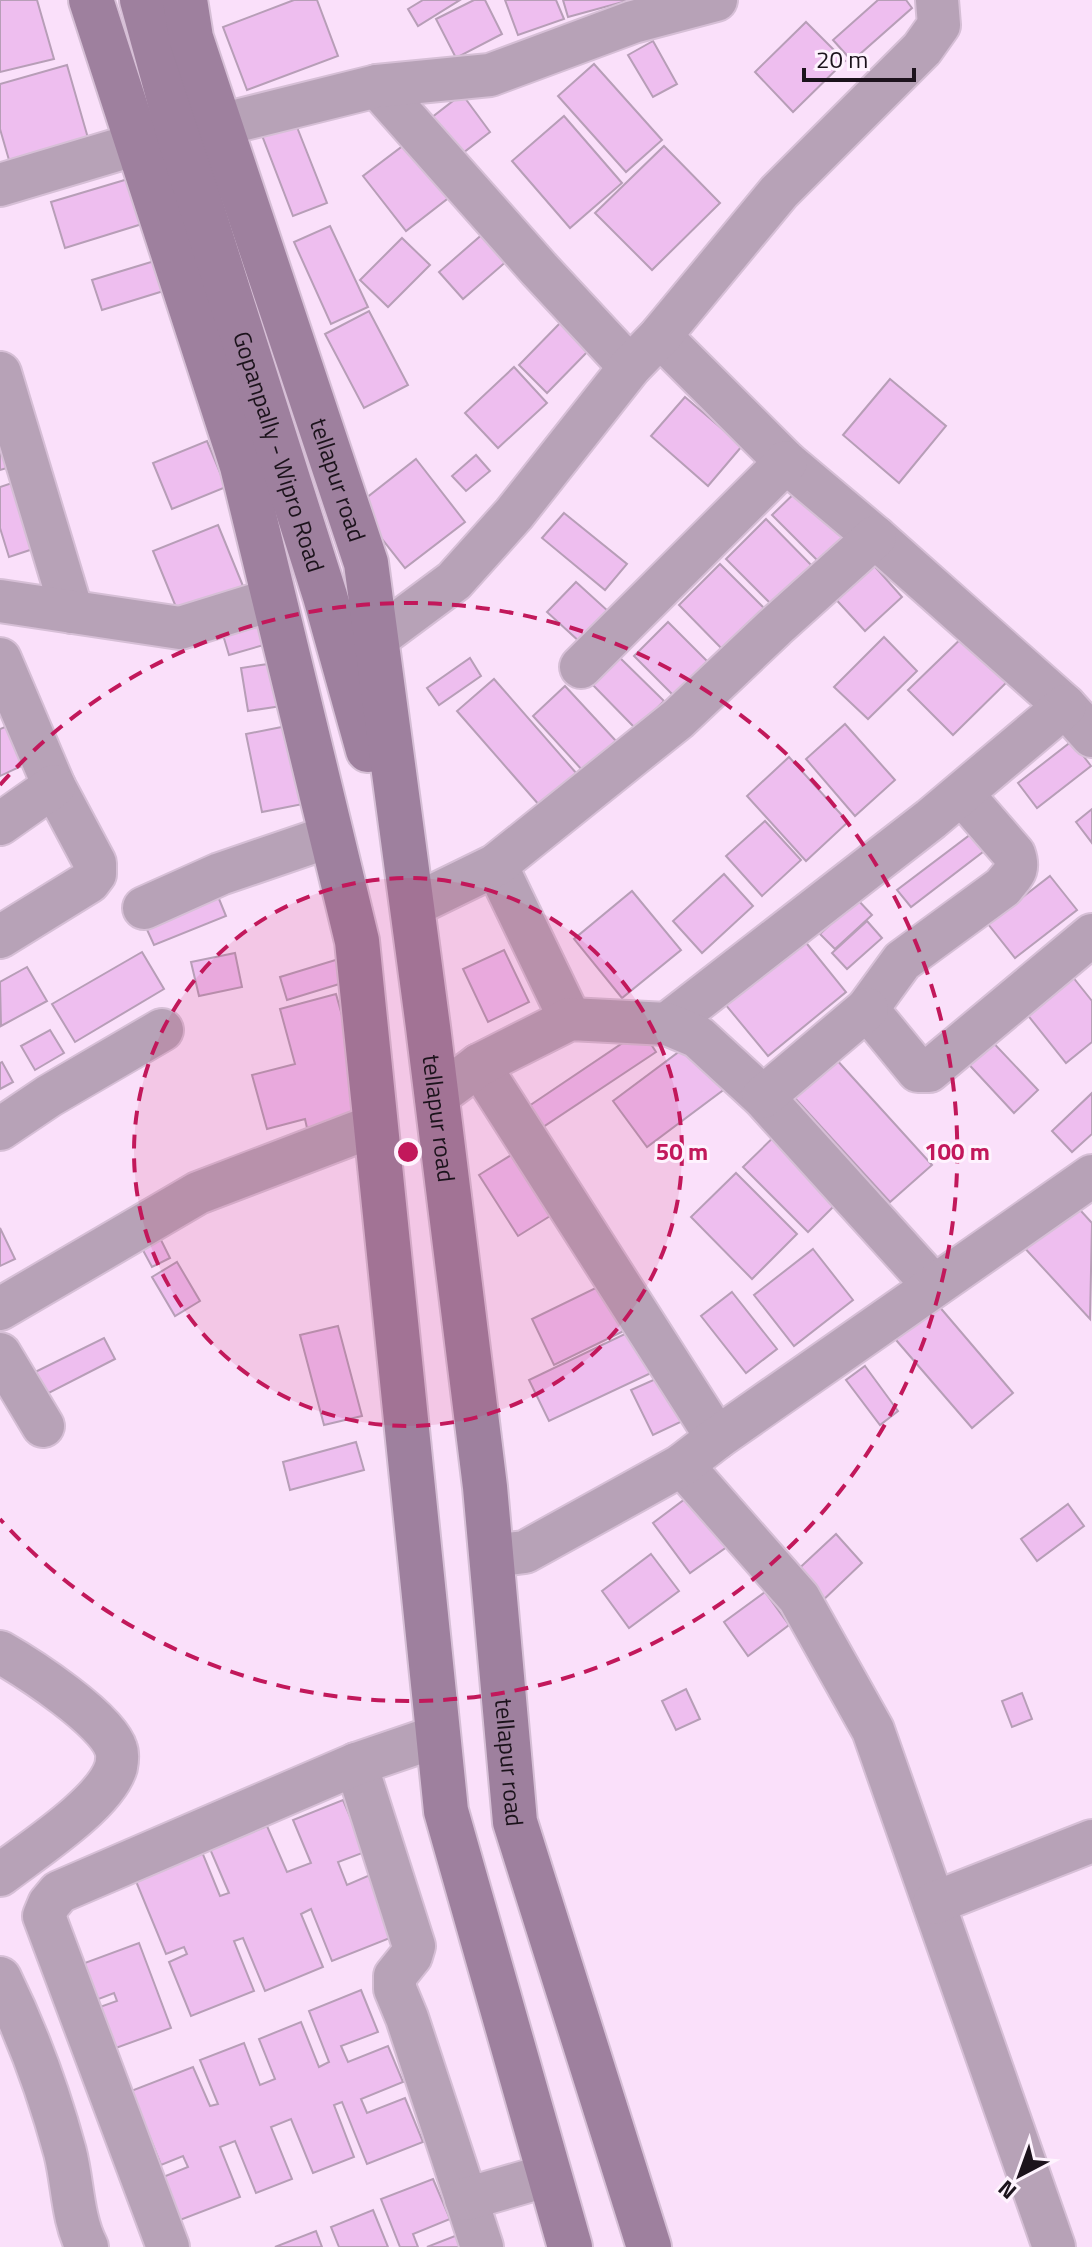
<svg xmlns="http://www.w3.org/2000/svg" width="1092" height="2247" font-family="'Titillium Web',sans-serif">
  <rect width="100%" height="100%" fill="#fae0fa"/>
  <g fill="#eebeef" stroke="#b79eb7" stroke-width="2">
    <path d="M0 0H37L54 59 0 72Z"/>
    <path d="M294 0H317L338 56 247 90 223 27Z"/>
    <path d="M423 0H460L418 26 408 9Z"/>
    <path d="M474 0H485L502 34 456 58 436 19Z"/>
    <path d="M505 0H556L564 19 518 35Z"/>
    <path d="M563 0H630L568 17Z"/>
    <path d="M878 0H906L912 8 852 61 833 40Z"/>
    <path d="M806 22 845 61 793 112 755 72Z"/>
    <path d="M653 41 677 84 653 97 628 55Z"/>
    <path d="M594 64 662 140 626 172 558 96Z"/>
    <path d="M67 65 88 138 9 160 0 129V84Z"/>
    <path d="M462 94 490 132 450 163 422 125Z"/>
    <path d="M291 112 327 203 293 216 258 125Z"/>
    <path d="M564 116 622 183 570 228 512 161Z"/>
    <path d="M408 142 451 196 406 231 363 176Z"/>
    <path d="M664 146 720 203 652 270 595 213Z"/>
    <path d="M128 179 142 224 65 248 51 202Z"/>
    <path d="M330 226 368 307 331 324 294 242Z"/>
    <path d="M485 232 508 260 463 299 439 272Z"/>
    <path d="M402 238 430 265 388 307 360 280Z"/>
    <path d="M161 259 170 289 102 310 92 280Z"/>
    <path d="M369 311 408 385 364 408 325 334Z"/>
    <path d="M565 318 593 346 547 393 519 365Z"/>
    <path d="M514 367 547 403 498 448 465 413Z"/>
    <path d="M890 379 946 426 899 483 843 435Z"/>
    <path d="M685 397 742 446 708 486 651 436Z"/>
    <path d="M0 435 10 467 0 470Z"/>
    <path d="M207 441 226 487 172 509 153 463Z"/>
    <path d="M476 455 490 471 466 491 452 476Z"/>
    <path d="M416 459 465 522 405 568 356 506Z"/>
    <path d="M18 481 39 547 9 557 0 528V487Z"/>
    <path d="M802 486 856 541 827 570 772 515Z"/>
    <path d="M564 513 627 564 605 590 542 538Z"/>
    <path d="M766 519 818 572 778 611 726 559Z"/>
    <path d="M218 525 243 586 178 612 153 551Z"/>
    <path d="M869 560 902 597 865 631 831 594Z"/>
    <path d="M720 564 768 612 726 653 679 605Z"/>
    <path d="M576 582 609 612 581 643 547 612Z"/>
    <path d="M668 622 710 664 676 698 634 656Z"/>
    <path d="M261 624 267 644 229 655 223 635Z"/>
    <path d="M971 629 1015 674 953 735 908 690Z"/>
    <path d="M884 637 917 671 868 719 834 687Z"/>
    <path d="M614 652 664 701 636 729 587 679Z"/>
    <path d="M470 658 481 676 439 705 427 688Z"/>
    <path d="M275 663 282 706 248 711 241 668Z"/>
    <path d="M494 679 577 774 540 806 457 711Z"/>
    <path d="M565 686 616 741 583 771 533 716Z"/>
    <path d="M845 724 895 780 855 816 806 759Z"/>
    <path d="M10 725 28 763 0 776V729Z"/>
    <path d="M292 725 308 803 262 812 246 734Z"/>
    <path d="M1072 741 1091 766 1037 808 1018 783Z"/>
    <path d="M789 757 848 822 806 861 747 796Z"/>
    <path d="M1092 809V843L1076 822Z"/>
    <path d="M765 821 801 860 762 896 726 856Z"/>
    <path d="M979 828 992 845 911 907 897 890Z"/>
    <path d="M724 874 753 906 702 953 673 921Z"/>
    <path d="M1050 876 1077 910 1015 958 988 924Z"/>
    <path d="M632 891 681 950 622 998 574 939Z"/>
    <path d="M217 894 226 916 154 945 144 923Z"/>
    <path d="M857 899 872 915 835 949 820 934Z"/>
    <path d="M867 921 882 938 847 969 832 953Z"/>
    <path d="M799 934 846 992 768 1056 720 998Z"/>
    <path d="M504 950 529 1002 488 1022 463 969Z"/>
    <path d="M142 952 164 989 75 1042 52 1004Z"/>
    <path d="M235 953 242 987 199 996 191 962Z"/>
    <path d="M342 958 349 981 287 1000 280 977Z"/>
    <path d="M27 967 47 1001 1 1026 0 982Z"/>
    <path d="M1072 976 1092 1001V1042L1066 1063 1026 1013Z"/>
    <path d="M336 994 369 1112 307 1128 305 1119 267 1129 252 1075 295 1064 280 1009Z"/>
    <path d="M50 1030 64 1053 35 1070 21 1046Z"/>
    <path d="M642 1030 656 1052 543 1127 529 1106Z"/>
    <path d="M985 1034 1038 1090 1014 1113 961 1056Z"/>
    <path d="M692 1042 726 1088 647 1147 613 1101Z"/>
    <path d="M835 1058 932 1165 890 1202 793 1096Z"/>
    <path d="M2 1062 13 1082 0 1089V1063Z"/>
    <path d="M1092 1093V1134L1072 1152 1052 1131Z"/>
    <path d="M783 1128 847 1193 808 1232 743 1167Z"/>
    <path d="M524 1147 563 1208 518 1236 479 1175Z"/>
    <path d="M736 1173 797 1234 752 1279 691 1217Z"/>
    <path d="M1070 1199 1092 1223 1090 1319 1021 1244Z"/>
    <path d="M0 1228 15 1259 0 1266Z"/>
    <path d="M157 1232 170 1258 152 1267 138 1241Z"/>
    <path d="M813 1249 853 1300 794 1346 754 1295Z"/>
    <path d="M177 1262 200 1301 175 1316 152 1277Z"/>
    <path d="M612 1280 634 1326 554 1365 532 1319Z"/>
    <path d="M732 1292 777 1349 746 1373 701 1316Z"/>
    <path d="M932 1298 1013 1393 972 1428 890 1333Z"/>
    <path d="M338 1326 362 1416 324 1425 300 1335Z"/>
    <path d="M631 1331 651 1373 549 1421 529 1380Z"/>
    <path d="M104 1338 115 1359 35 1400 23 1378Z"/>
    <path d="M865 1366 898 1411 880 1425 846 1380Z"/>
    <path d="M669 1373 691 1417 653 1435 631 1390Z"/>
    <path d="M356 1442 364 1470 290 1490 283 1462Z"/>
    <path d="M693 1493 731 1544 690 1573 653 1523Z"/>
    <path d="M1068 1504 1084 1526 1037 1561 1021 1539Z"/>
    <path d="M836 1534 862 1563 819 1604 792 1575Z"/>
    <path d="M651 1554 679 1591 629 1628 602 1591Z"/>
    <path d="M765 1592 789 1625 748 1656 724 1622Z"/>
    <path d="M686 1689 700 1719 676 1730 662 1701Z"/>
    <path d="M1022 1693 1032 1719 1012 1727 1002 1701Z"/>
    <path d="M343 1800 365 1852 338 1862 347 1885 370 1875 395 1936 332 1961 311 1909 301 1914 323 1967 265 1991 243 1938 234 1941 254 1991 191 2016 169 1962 187 1954 184 1947 166 1954 133 1874 200 1847 220 1896 229 1893 210 1849 267 1826 287 1872 311 1863 293 1820Z"/>
    <path d="M139 1943 171 2028 113 2049 97 2008 117 2001 114 1993 96 2000 82 1964Z"/>
    <path d="M361 1990 378 2032 341 2046 348 2062 388 2046 403 2082 361 2099 367 2113 405 2098 423 2142 367 2164 342 2102 334 2105 354 2157 313 2173 291 2119 271 2127 292 2179 256 2193 235 2141 220 2147 240 2197 180 2220 163 2177 188 2167 183 2156 161 2165 131 2091 193 2067 210 2106 218 2104 200 2060 244 2043 260 2085 275 2079 259 2039 301 2022 319 2067 329 2062 309 2011Z"/>
    <path d="M433 2179 450 2219 413 2234 418 2247H400L381 2199Z"/>
    <path d="M373 2210 388 2247H339L331 2227Z"/>
    <path d="M316 2231 322 2247H275Z"/>
    <path d="M460 2234 465 2247H427Z"/>
  </g>
  <g fill="none" stroke-linecap="round" stroke-linejoin="round">
    <defs>
      <g id="street">
        <path d="M377 86 539 269 630 367"/>
        <path d="M220 125 377 86 490 75 633 22 716 0"/>
        <path d="M0 185 137 144"/>
        <path d="M660 336 786 462 875 537 1065 706 1092 736"/>
        <path d="M0 373 72 612"/>
        <path d="M0 601 180 628 274 599"/>
        <path d="M376 639 454 581 514 514 630 367 660 336 779 192 922 49 939 25 937 0"/>
        <path d="M0 659 54 786 95 863V874L89 882 0 937"/>
        <path d="M581 667 786 462"/>
        <path d="M962 794 1014 854C1020 871 1013 874 1003 887L902 961 867 1009 918 1071H929L1092 935"/>
        <path d="M0 824 54 786"/>
        <path d="M496 865 570 1019"/>
        <path d="M412 906 496 865 678 719 775 627 875 537"/>
        <path d="M144 908 220 874 331 836"/>
        <path d="M667 1024 931 819 1065 706"/>
        <path d="M479 1065 717 1438"/>
        <path d="M436 1097 479 1065 570 1019 667 1024 698 1037 763 1097 934 1286"/>
        <path d="M763 1097 867 1009"/>
        <path d="M0 1129 49 1096 162 1030"/>
        <path d="M0 1309 198 1193 376 1125"/>
        <path d="M0 1354 43 1426"/>
        <path d="M682 1465 799 1598 873 1730 1054 2247"/>
        <path d="M491 1556 525 1552 682 1465 717 1438 1092 1176"/>
        <path d="M0 1652C28 1668 107 1719 116 1749 118 1754 117 1762 116 1767 105 1804 31 1851 0 1875"/>
        <path d="M356 1764 414 1946 411 1956 395 1976V1989L407 2018 482 2247"/>
        <path d="M934 1903 1092 1841"/>
        <path d="M0 1978C27 2033 49 2093 65 2152 73 2183 72 2218 87 2247"/>
        <path d="M466 2199 549 2175"/>
        <path d="M168 2247 44 1916 49 1904 59 1892 356 1764 438 1736"/>
      </g>
      <g id="secondary">
        <path d="M91 0 242 466 357 941 446 1811 570 2247"/>
        <path id="s1" d="M142 0 179 136 325 596 368 750"/>
        <path id="s2" d="M185 0 191 38 366 563 428 1027 485 1487 515 1822 649 2247"/>
      </g>
    </defs>
    <use href="#street" stroke="#d6bfd6" stroke-width="46"/>
    <use href="#secondary" stroke="#d6bfd6" stroke-width="48"/>
    <use href="#street" stroke="#b7a2b7" stroke-width="42"/>
    <use href="#secondary" stroke="#9e809e" stroke-width="44"/>
  </g>
  <circle cx="408" cy="1152" r="274" fill="#c2185b" fill-opacity=".12"/>
  <g fill="none" stroke="#c2185b" stroke-width="4" stroke-dasharray="14 10">
    <circle cx="408" cy="1152" r="274"/>
    <path d="M0 785A549 549 0 1 1 0 1519"/>
  </g>
  <g text-anchor="middle" dominant-baseline="central" stroke-width="6" stroke-linejoin="round" paint-order="stroke">
    <g font-size="24" fill="#1c131c" stroke="#fef3fe">
      <text stroke="none"><textPath href="#s1" startOffset="472">Gopanpally - Wipro Road</textPath></text>
      <text stroke="none"><textPath href="#s2" startOffset="504">tellapur road</textPath></text>
      <text stroke="none"><textPath href="#s2" startOffset="1152">tellapur road</textPath></text>
      <text stroke="none"><textPath href="#s2" startOffset="1800">tellapur road</textPath></text>
    </g>
  </g>
  <circle cx="408" cy="1152" r="12" fill="#c2185b" stroke="#fef3fe" stroke-width="4"/>
  <g font-size="24" text-anchor="middle" font-weight="bold" fill="#c2185b" stroke="#fef3fe" stroke-width="6" stroke-linejoin="round" paint-order="stroke">
    <text x="682" y="1160">50 m</text>
    <text x="957" y="1160">100 m</text>
  </g>
  <g transform="translate(1020 2175) rotate(221)" stroke="#fef3fe" stroke-width="6" paint-order="stroke">
  <path d="M0-6L14 30L0 20L-14 30Z" fill="#1c131c"/>
  <text y="-12" font-size="22" font-weight="bold" text-anchor="middle" fill="#1c131c">N</text>
  </g>
  <path d="M804 68v12h110v-12" fill="none" stroke="#1c131c" stroke-width="4"/>
  <text x="816" y="68" font-size="24" fill="#1c131c" stroke="#fef3fe" stroke-width="6" paint-order="stroke">20 m</text>
</svg>
